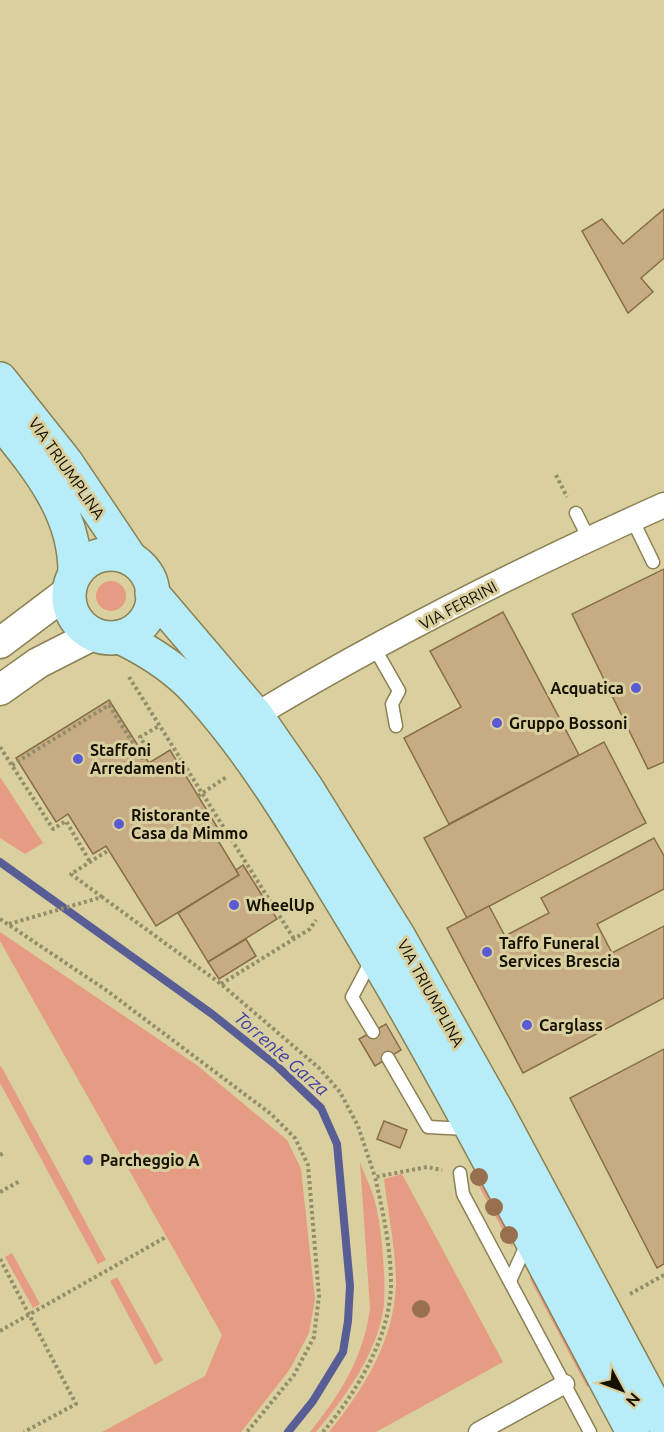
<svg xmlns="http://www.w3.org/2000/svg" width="664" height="1432" font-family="Ubuntu,sans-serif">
  <rect width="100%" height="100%" fill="#d9cf9f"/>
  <g fill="#e69b84">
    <circle cx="111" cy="596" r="15"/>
    <path d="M0 777 43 843 25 854 0 838Z"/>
    <path d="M0 932 198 1066 287 1140 301 1169 315 1299 309 1333 290 1369 241 1432H102L205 1376 222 1335 0 941Z"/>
    <path d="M0 1067 1 1066 106 1260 98 1264 0 1083Z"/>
    <path d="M360 1162C365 1177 373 1191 376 1206 382 1229 387 1289 383 1312 374 1358 345 1397 316 1432H310C340 1395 364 1357 370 1308Z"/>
    <path d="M476 1163 515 1236 512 1247 474 1177Z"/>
    <path d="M402 1174 503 1362 376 1432H329C364 1389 394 1341 396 1284 396 1250 388 1213 384 1179Z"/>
    <path d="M12 1253 40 1304 33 1308 5 1257Z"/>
    <path d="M531 1268 592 1383 587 1387 530 1279Z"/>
    <path d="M117 1277 163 1360 155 1365 110 1281Z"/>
  </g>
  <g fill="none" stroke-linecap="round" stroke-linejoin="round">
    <path stroke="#595d96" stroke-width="8" d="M0 862 212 1014 277 1066 321 1108 337 1144 350 1286 348 1321 343 1352 313 1401 288 1432"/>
  </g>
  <g fill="#c7ac83" stroke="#876e46" stroke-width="1.5">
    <path d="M664 209V258L641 278 653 292 628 313 582 231 602 219 623 244Z"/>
    <path d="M664 569V762L648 769 572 614Z"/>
    <path d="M503 612 579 755 449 824 404 738 461 707 430 651Z"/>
    <path d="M109 700 149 763 170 750 219 830 214 834 239 875 156 926 106 846 93 854 68 814 56 822 16 758Z"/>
    <path d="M604 742 646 823 467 918 424 838Z"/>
    <path d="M654 838 664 856V889L597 924 612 953 664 926V998L523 1073 447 928 489 906 505 936 549 913 541 898Z"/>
    <path d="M243 865 277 919 208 962 178 913 239 875 236 870Z"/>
    <path d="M246 939 256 956 219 979 208 962Z"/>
    <path d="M386 1024 401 1050 375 1066 359 1039Z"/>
    <path d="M664 1049V1264L657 1268 570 1098Z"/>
    <path d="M384 1121 407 1130 400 1148 377 1139Z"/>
  </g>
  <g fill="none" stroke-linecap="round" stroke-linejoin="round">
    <defs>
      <g id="service">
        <path d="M576 513 589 539"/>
        <path d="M632 519 653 562"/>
        <path d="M375 649 399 691 392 704 396 726"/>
        <path d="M372 959 352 997 373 1032"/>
        <path d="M388 1058 428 1127 467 1129"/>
        <path d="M460 1173 463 1194 590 1432"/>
        <path d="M510 1281 528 1241"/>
      </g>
      <path id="pedestrian" d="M478 1432 565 1384"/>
      <path id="minor" d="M256 715C387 636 525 567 664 505"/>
      <g id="tertiary">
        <path d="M0 643 69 591"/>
        <path d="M0 690 38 663 93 635"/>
      </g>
      <g id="secondary">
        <path d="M0 379 66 462 131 559"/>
        <path d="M0 421C37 467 76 512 75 574"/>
        <circle cx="111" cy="596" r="42"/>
        <path d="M152 593 256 715 306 787 399 937 497 1111 664 1423"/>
        <path d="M120 637C151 652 179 670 201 696 260 762 306 843 352 918 453 1085 541 1260 633 1432"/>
      </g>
    </defs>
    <use href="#service" stroke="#8b8154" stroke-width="15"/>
    <use href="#pedestrian" stroke="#8b8154" stroke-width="21"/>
    <use href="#minor" stroke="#8b8154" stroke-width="27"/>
    <use href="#tertiary" stroke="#8b8154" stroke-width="33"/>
    <use href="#secondary" stroke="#8b8154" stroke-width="36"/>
    <g stroke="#958d69" stroke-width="4" stroke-dasharray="3 3" stroke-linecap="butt">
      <path d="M556 475 567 497"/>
      <path d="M129 677 294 939"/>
      <path d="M0 747 53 829 66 821 90 862"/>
      <path d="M12 765 109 705 142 758 150 753 140 737 159 726"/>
      <path d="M198 796 228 776"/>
      <path d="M102 897 71 874 109 850"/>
      <path d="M0 919 106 990 271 1114 295 1138 308 1165 319 1296 314 1337 294 1375 247 1432"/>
      <path d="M9 924 102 897 221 984 319 1068 340 1092 358 1126 375 1177"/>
      <path d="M221 984 310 929 316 920"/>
      <path d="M0 1155 5 1152"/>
      <path d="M0 1192 20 1181"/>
      <path d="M0 1259 76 1404 24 1432"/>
      <path d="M630 1294 664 1275"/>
      <path d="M0 1331 166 1237"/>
      <path d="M323 1432C356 1393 390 1338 391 1285 391 1249 383 1211 375 1177L427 1167 442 1170"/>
    </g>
    <use href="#service" stroke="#fff" stroke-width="12"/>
    <use href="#pedestrian" stroke="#fff" stroke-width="18"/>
    <use href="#minor" stroke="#fff" stroke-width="24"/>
    <use href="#tertiary" stroke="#fff" stroke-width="30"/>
    <use href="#secondary" stroke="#b6edf8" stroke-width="33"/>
  </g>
  <g fill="#98704f">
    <circle cx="479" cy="1177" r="9"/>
    <circle cx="494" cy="1207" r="9"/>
    <circle cx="509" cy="1235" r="9"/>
    <circle cx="421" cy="1309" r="9"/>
  </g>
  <g fill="#5a5bd2" stroke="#d9cf9f" stroke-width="2">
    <circle cx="636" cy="688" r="6"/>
    <circle cx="497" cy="723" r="6"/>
    <circle cx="78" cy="759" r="6"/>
    <circle cx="119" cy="824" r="6"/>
    <circle cx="234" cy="905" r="6"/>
    <circle cx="487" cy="952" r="6"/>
    <circle cx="527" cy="1025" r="6"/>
    <circle cx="88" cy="1160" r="6"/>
  </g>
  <g text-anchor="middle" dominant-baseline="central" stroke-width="6" stroke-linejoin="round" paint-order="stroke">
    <g font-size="16" fill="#141102" stroke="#d9cf9f">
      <text transform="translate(67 468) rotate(55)">VIA TRIUMPLINA</text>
      <text transform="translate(458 605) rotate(-28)">VIA FERRINI</text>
      <text transform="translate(431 993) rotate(61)">VIA TRIUMPLINA</text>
    </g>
    <g font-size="16" font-weight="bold" fill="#141102" stroke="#d9cf9f" text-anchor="start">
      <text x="624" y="688" text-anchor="end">Acquatica</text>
      <text x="509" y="723">Gruppo Bossoni</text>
      <text x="90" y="750">Staffoni<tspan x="90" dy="18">Arredamenti</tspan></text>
      <text x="131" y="815">Ristorante<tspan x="131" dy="18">Casa da Mimmo</tspan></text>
      <text x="246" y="905">WheelUp</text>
      <text x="499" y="943">Taffo Funeral<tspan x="499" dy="18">Services Brescia</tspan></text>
      <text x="539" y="1025">Carglass</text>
      <text x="100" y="1160">Parcheggio A</text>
    </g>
    <g font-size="18" font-style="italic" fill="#3f3ca4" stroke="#d9cf9f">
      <text transform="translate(282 1053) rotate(41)">Torrente Garza</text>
    </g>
  </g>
  <g transform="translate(622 1390) rotate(131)" stroke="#d9cf9f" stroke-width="4.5" paint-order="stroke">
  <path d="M0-4.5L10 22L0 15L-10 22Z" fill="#141102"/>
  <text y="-9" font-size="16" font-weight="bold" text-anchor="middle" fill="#141102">N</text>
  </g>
</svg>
